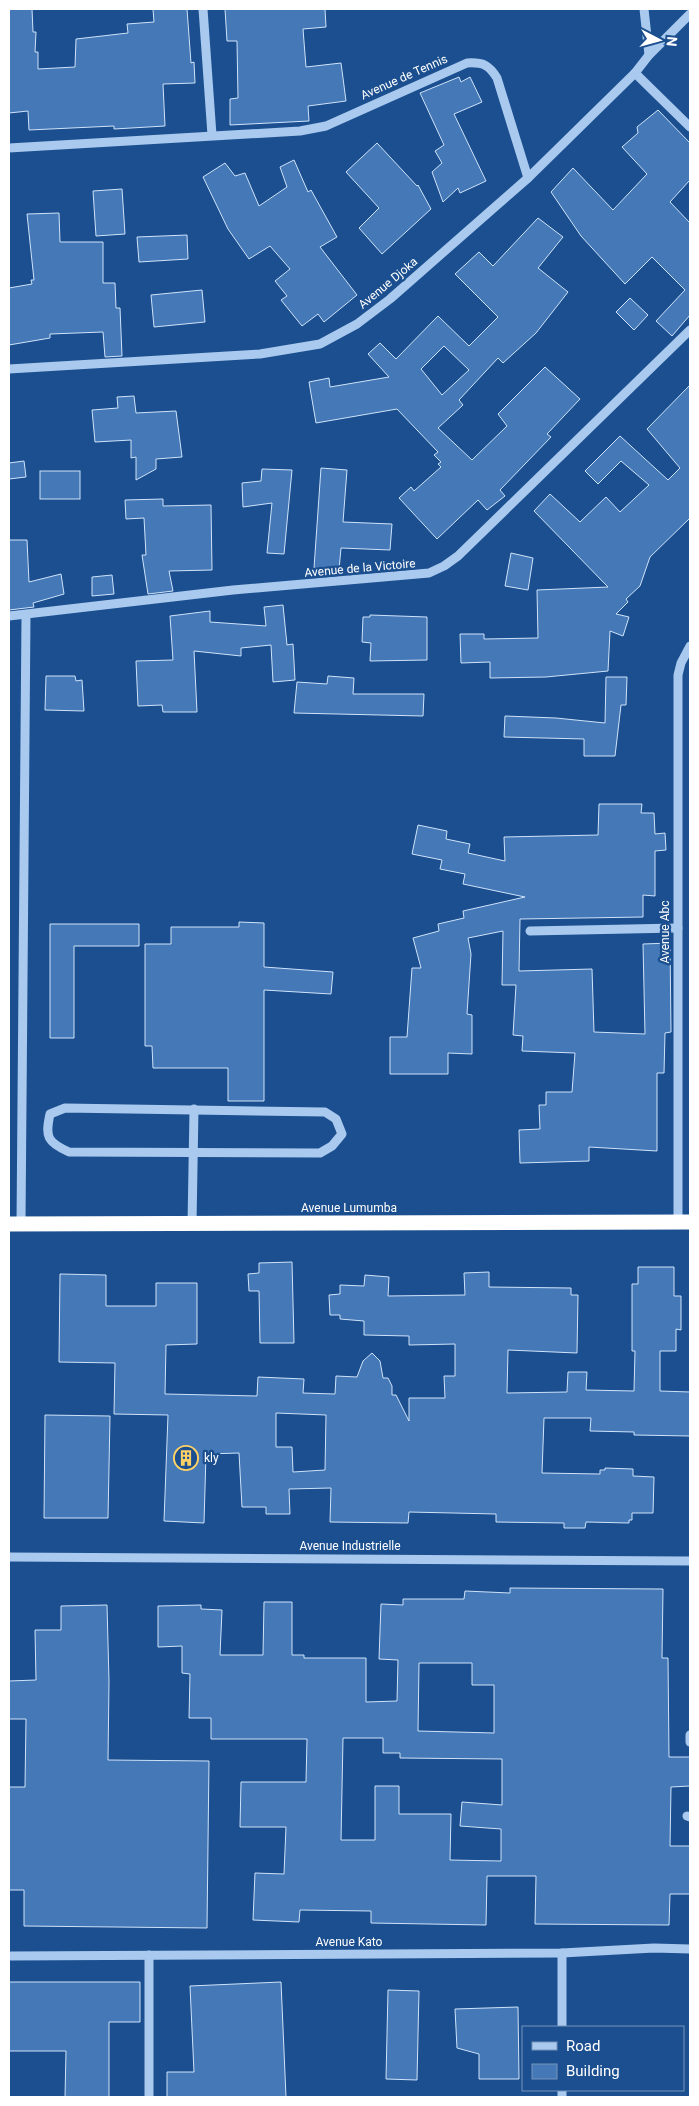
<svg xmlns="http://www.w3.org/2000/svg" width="699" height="2106" font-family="Roboto,sans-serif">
  <rect width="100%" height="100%" fill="#1b4f8f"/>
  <g fill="#4478b7" stroke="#cfe3fa" fill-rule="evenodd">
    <path d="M9 9H32L33 32H36L35 52H38V69L75 67 76 39 128 33 127 24 154 22 153 9H187L191 63 194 62 195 83 163 84 165 126 114 129V126L29 130 28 111 9 113Z"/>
    <path d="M225 9H325L326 27 303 29 306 67 341 63 346 101 308 106 309 121 230 125V99L238 98 237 41H227Z"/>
    <path d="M459 77 461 82 470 77 482 102 454 114 486 181 460 193 458 188 443 202 432 172 442 163 435 151 444 145 420 93Z"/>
    <path d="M658 110 690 143V180L670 202 690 223V315L672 336 656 321 685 290 652 257 625 284 581 236 551 192 573 168 613 210 647 174 622 147 638 133 637 127Z"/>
    <path d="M377 143 417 186 418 185 431 209 382 254 359 228 379 208 346 172Z"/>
    <path d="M294 160 308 192 311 190 337 237 320 247 357 295 324 322 318 314 302 326 281 300 287 296 275 281 290 269 270 246 249 259 228 229 203 177 225 163 235 176 245 173 259 206 287 187 280 167Z"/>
    <path d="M122 189 125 234 96 236 93 191Z"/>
    <path d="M59 213 60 242H103V283H115L116 308H120L122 356 105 357 103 332 50 334V338L9 345V288L32 284 31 280H34L27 214Z"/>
    <path d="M538 218 563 237 538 268 568 292 536 333 503 363 498 358 459 400 463 405 438 428 472 460 507 426 498 414 545 367 580 399 547 434 551 437 500 490 505 496 487 510 478 500 437 539 399 498 411 487 414 491 441 467 438 464 441 462 434 455 438 452 397 409 316 423 309 382 329 378 330 387 389 377 368 354 380 343 396 359 438 316 469 346 498 317 455 274 479 252 493 266ZM444 346 469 370 442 395 421 369Z"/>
    <path d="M187 235 188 259 139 262 137 237Z"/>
    <path d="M202 290 205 322 154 327 151 295Z"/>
    <path d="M630 298 648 315 634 330 616 312Z"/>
    <path d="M690 385V518L650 557 640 586 626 599 628 602 616 614 629 617 623 636 610 631 608 671 546 677 490 678V662L461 663 460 634H484V639L538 638 537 590 608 587 534 511 550 494 580 522 606 497 620 512 649 485 621 461 598 484 585 471 620 436 668 480 680 468 647 429Z"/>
    <path d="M134 396 136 413 176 411 182 457 156 459V469L136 480V457L131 458V440L95 442 92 410 118 408 117 397Z"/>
    <path d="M24 461 26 477 9 479V463Z"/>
    <path d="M321 468 347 470 343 522 392 524 390 550 341 548 339 570 314 568Z"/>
    <path d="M262 469 292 470 284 554 267 553 272 503 243 507 242 483 261 481Z"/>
    <rect x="40" y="471" width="40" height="28"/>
    <path d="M163 499V506L211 505 212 570 169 571 173 591 148 594 142 555H146L144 518 126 519 125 500Z"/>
    <path d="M9 540H27L29 582 61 574 64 594 33 603 34 607 9 610Z"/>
    <path d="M511 553 533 558 528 590 505 586Z"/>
    <path d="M112 575 114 594 92 596V577Z"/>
    <path d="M283 605 287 645 293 644 295 680 273 682 271 645 241 648V656L194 651 197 712H163L162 705 138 706 136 661 173 660 170 616 210 611V622L266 626 264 607Z"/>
    <path d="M370 615 427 617V660L370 661 371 643 362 642 363 617H370Z"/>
    <path d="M46 676H75L76 681 82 680 84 711 45 710Z"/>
    <path d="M328 676 354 678 353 694H424L423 716 294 713 297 682 327 684Z"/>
    <path d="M606 677H627L626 705H621L615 756H584V739L504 737 505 716 556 718 605 723Z"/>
    <path d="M599 804H642L641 813H654L655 834 665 833 666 850 655 851V896L643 895V917L520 919 519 971 592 969 594 1032 645 1034 643 944 670 943 671 1032 665 1033 664 1073H657V1151L589 1147V1161L520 1163 519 1130 540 1129 539 1105H546V1092H572L575 1053 522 1051 523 1036 513 1035 516 985H502L503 931 468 938 471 954 467 1014 472 1015V1054L448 1053V1074H390V1037H407L412 968H421L413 938 439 931 438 924 464 918 463 911 525 897 463 884 465 874 440 869 442 860 412 854 418 825 447 831 446 839 470 844 468 853 505 861 504 837 598 835Z"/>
    <path d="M239 922 264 923V967L333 972 331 994 264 990V1101H228V1068H153L152 1046H145V944H171V927H239Z"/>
    <path d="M50 924H139V946H74V1038H50Z"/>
    <path d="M292 1262 294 1343H260L259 1291H249L248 1274 259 1273V1263Z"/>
    <path d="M638 1267H674V1296H681V1330L676 1329V1351H660V1391L690 1392V1436L634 1435V1432L590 1431 591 1418H544L542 1473 600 1474V1470H605V1468L633 1469V1476L654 1477 653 1513H632V1520H629V1523L586 1522 585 1528H564V1523L496 1522V1514L409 1512 408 1523 330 1522 331 1488 289 1489 290 1514H266V1507H242L239 1453 206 1454 204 1523 164 1521 168 1415 114 1414 115 1363 59 1362 60 1274 106 1275V1306H156V1283H197V1344L166 1345 165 1394 257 1396 258 1377 304 1379 303 1393 335 1394 336 1376 357 1377 363 1361 372 1353 380 1361 383 1378H388L392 1386V1395H396L409 1421V1398H445L444 1376H455V1344L409 1345V1336L364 1335V1321L340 1319V1315H330L329 1295 340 1294V1285L364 1286 365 1275 389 1277 388 1296 465 1295 464 1273 489 1272V1287L571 1288V1295H578L577 1353 508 1350 507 1393 567 1392 568 1372H587L586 1390 634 1391 635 1351H632V1284H638ZM276 1413 326 1415 325 1470 293 1472 292 1447H276Z"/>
    <path d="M45 1415 110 1416 108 1518H44Z"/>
    <path d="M510 1588 663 1589 662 1658H668L669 1757H690V1786L671 1787 670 1846H690V1894H670L669 1925 535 1924 536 1876H487L486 1925 371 1923V1911L300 1910 299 1922 253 1920 255 1873 284 1874 286 1827H240L241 1782H306L307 1739H211V1718H189L190 1674 182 1673V1646L158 1647V1606L201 1605V1609L222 1610 220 1655H263L264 1602H292V1655H304V1658H366V1702L397 1701 398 1660 379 1659 381 1604 403 1605V1599H464L465 1591 510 1593ZM419 1663H472V1685H494V1733L418 1731ZM343 1738H383V1753H400V1758L502 1759V1805L462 1802 460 1826 501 1829V1861L450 1860 451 1814H399V1786H375V1840H341Z"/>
    <path d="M107 1605 109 1681 108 1760 209 1761 207 1928 24 1926V1890H9V1787H25L26 1719H9V1681L36 1680 35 1630H61V1606Z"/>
    <path d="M9 1982H140V2022H109V2097H65L66 2051H9Z"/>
    <path d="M281 1982 286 2097H167V2072H194L190 1986Z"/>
    <path d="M388 1990 419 1991 417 2080 386 2079Z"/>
    <path d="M518 2007 519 2079H479V2054L457 2048 455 2009Z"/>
  </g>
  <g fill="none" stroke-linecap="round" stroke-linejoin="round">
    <g stroke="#a9c9ee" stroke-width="9">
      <path d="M203 9 212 135"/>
      <path d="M644 9 649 55"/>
      <path d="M635 73 690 127"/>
      <path d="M9 148 300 131 326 126 467 63C483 62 489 65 497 78L528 178"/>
      <path d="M9 369 260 354 320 344 357 324 390 299 528 178 635 73 649 55 690 14"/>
      <path d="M9 616 233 590 429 573 444 566 458 556 690 330"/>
      <path d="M530 931 678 928"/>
      <path d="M65 1108 325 1112 336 1119 342 1134 332 1146 320 1153 69 1152C47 1142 45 1137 50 1114Z"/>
      <path d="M678 1222V675L681 663 690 646"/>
      <path d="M21 1224 26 615"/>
      <path d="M192 1224 194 1109"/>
      <path d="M9 1557 690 1561"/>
      <path d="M690 1742V1735"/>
      <path d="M687 1816 690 1817"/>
      <path d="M149 1955V2097"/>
      <path d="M9 1956 562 1953 654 1948 690 1949"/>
      <path d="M562 2027V1953"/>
      <path d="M562 2097V2090"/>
    </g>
    <path stroke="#fff" stroke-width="15" d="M9 1224 690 1222"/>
  </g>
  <defs>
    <symbol id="building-ring" viewBox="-11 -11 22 22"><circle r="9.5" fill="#1b4f8f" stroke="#ffd166" stroke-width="1.5"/><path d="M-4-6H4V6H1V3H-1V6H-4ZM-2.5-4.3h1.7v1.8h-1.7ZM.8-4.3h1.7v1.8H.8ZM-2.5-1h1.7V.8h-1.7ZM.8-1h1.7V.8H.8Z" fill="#ffd166"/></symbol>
  </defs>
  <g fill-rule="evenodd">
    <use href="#building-ring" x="172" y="1444" width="28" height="28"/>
  </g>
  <g text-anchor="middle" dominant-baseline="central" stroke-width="4.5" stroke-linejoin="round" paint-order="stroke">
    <g font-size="12" fill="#fff" stroke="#1b4f8f">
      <text transform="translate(404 77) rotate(-24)">Avenue de Tennis</text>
      <text transform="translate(388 283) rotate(-40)">Avenue Djoka</text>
      <text transform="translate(360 568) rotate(-5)">Avenue de la Victoire</text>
      <text transform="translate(665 932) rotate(-90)">Avenue Abc</text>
      <text x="349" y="1208">Avenue Lumumba</text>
      <text x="350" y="1546">Avenue Industrielle</text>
      <text x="349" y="1942">Avenue Kato</text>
    </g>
    <g font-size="12" fill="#fff" stroke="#1b4f8f" text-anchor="start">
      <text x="204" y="1458">kly</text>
    </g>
  </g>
  <rect width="699" height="2106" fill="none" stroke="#ffffff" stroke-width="20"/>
  <rect x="522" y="2026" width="162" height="65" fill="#1b4f8f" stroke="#7695bc"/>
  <rect x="532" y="2042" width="25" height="8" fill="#a9c9ee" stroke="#7695bc"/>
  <text x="566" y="2051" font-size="15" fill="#ffffff">Road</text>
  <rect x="532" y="2064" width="25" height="15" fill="#4478b7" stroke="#7695bc"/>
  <text x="566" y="2076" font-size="15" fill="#ffffff">Building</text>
  <g transform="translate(659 40) rotate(96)" stroke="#1b4f8f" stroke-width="4" paint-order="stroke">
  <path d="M0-4L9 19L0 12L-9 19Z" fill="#ffffff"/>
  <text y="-8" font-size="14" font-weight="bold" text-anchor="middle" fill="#ffffff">N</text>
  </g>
</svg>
